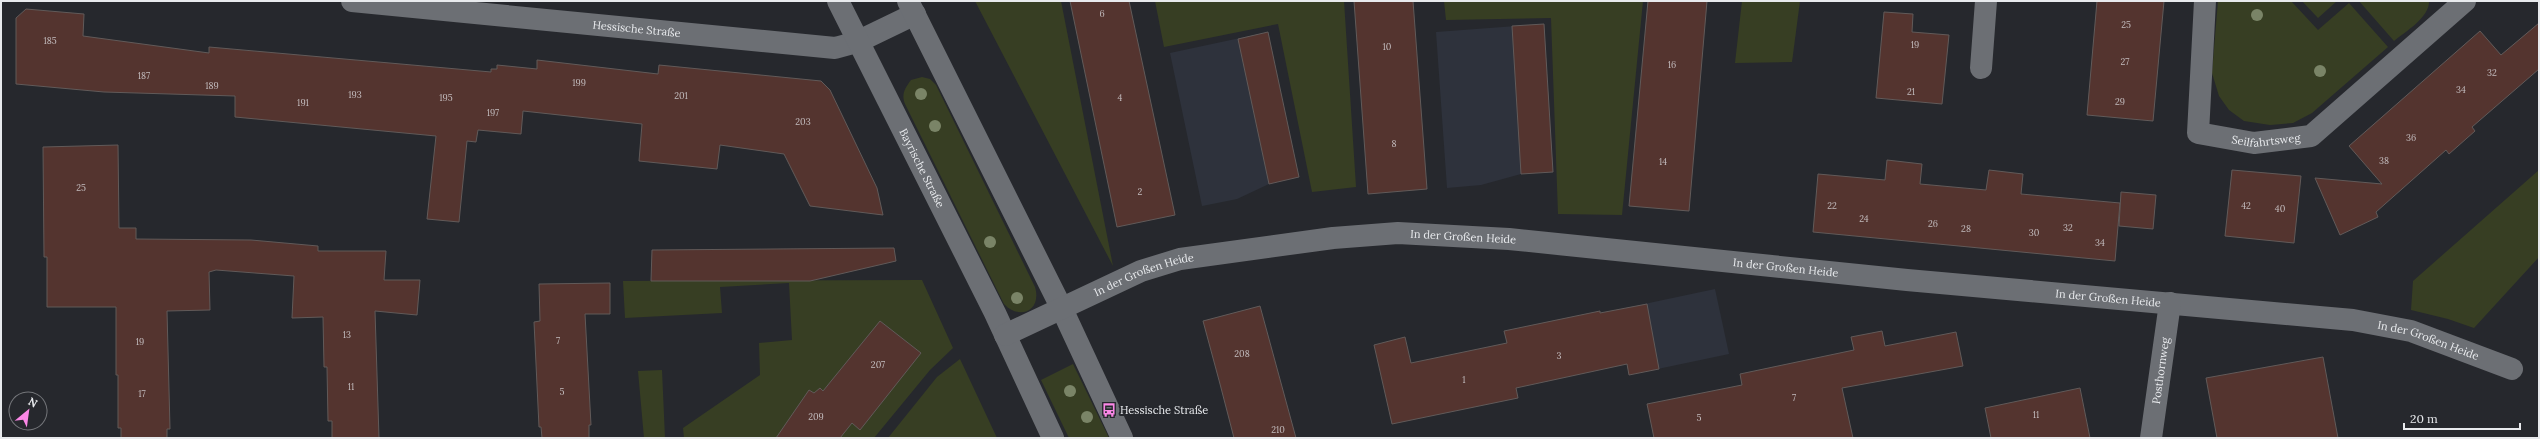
<svg xmlns="http://www.w3.org/2000/svg" width="2540" height="439" font-family="Lora,serif">
  <rect width="100%" height="100%" fill="#26282d"/>
  <g fill="#2e323c">
    <path d="M1544 24 1553 172 1521 174 1481 185 1447 188 1436 32Z"/>
    <path d="M1268 32 1299 177 1269 184 1237 199 1202 206 1170 53Z"/>
    <path d="M1715 289 1729 354 1629 375 1616 310Z"/>
  </g>
  <g fill="#373e23">
    <path d="M975 1H1061L1113 266Z"/>
    <path d="M1155 1H1344L1356 187 1312 192 1278 24 1164 47Z"/>
    <path d="M1444 1H1643L1622 215 1558 214 1551 18 1446 20Z"/>
    <path d="M1742 1H1800L1792 62 1735 63Z"/>
    <path d="M2218 1H2291L2318 30 2349 3 2388 47 2312 113 2293 123 2270 125 2244 121 2229 110 2219 96 2212 73Z"/>
    <path d="M2302 1H2337L2318 18Z"/>
    <path d="M2359 1H2429C2430 17 2405 32 2394 41Z"/>
    <path d="M922 77 930 79 936 85 1035 287C1042 310 1020 321 1004 304L905 104C901 94 905 88 911 80Z"/>
    <path d="M2539 170V257L2474 328 2448 319 2411 310 2413 281Z"/>
    <path d="M922 280 953 348 930 370 874 438H684L683 428 760 375 759 343 792 340 789 283 720 287 722 313 625 318 623 281Z"/>
    <path d="M960 359 997 438H888L937 377Z"/>
    <path d="M1073 364 1109 438H1069L1041 380Z"/>
    <path d="M662 370 665 438H644L638 371Z"/>
  </g>
  <g fill="#54342f" stroke="#615a59">
    <path d="M1070 1H1129L1175 215 1117 227Z"/>
    <path d="M1354 1H1413L1427 189 1368 194Z"/>
    <path d="M1648 1H1707L1689 211 1629 206Z"/>
    <path d="M2097 1H2164L2153 121 2087 115Z"/>
    <path d="M26 9 84 14 83 36 209 53V47L491 72V69H497V65L537 69V60L658 74 659 65 821 81 830 90 877 188 883 215 810 206 784 154 720 145 717 169 639 161 642 124 523 111 521 134 478 130 476 142 467 141 459 222 427 219 436 136 235 117V96L104 92 16 84V18Z"/>
    <path d="M1884 12 1913 14 1912 32 1949 35 1942 104 1876 98Z"/>
    <path d="M2539 23V69L2472 127 2475 131 2449 154 2446 150 2376 212 2378 217 2340 235 2315 178 2382 184 2349 146 2480 31 2501 55Z"/>
    <path d="M1544 24 1553 172 1521 174 1512 26Z"/>
    <path d="M1268 32 1299 177 1269 184 1238 39Z"/>
    <path d="M118 145 119 228H136V239L251 240 318 246V251H386L384 280H420L417 315 375 311 379 438H332V421H328L327 367H324L323 317 292 318 294 276 216 270 209 272 210 310 167 311 170 429H167V438H121V428H118V375H116V307H47V257H44L43 147Z"/>
    <path d="M1887 160 1922 164 1920 184 1986 190 1989 170 2023 174 2021 194 2120 203 2115 261 1813 232 1818 174 1885 180Z"/>
    <path d="M2232 170 2301 176 2294 243 2225 236Z"/>
    <path d="M2121 192 2156 195 2153 229 2119 226Z"/>
    <path d="M894 248 896 261 810 281H651L652 250Z"/>
    <path d="M610 283V314H585L591 425H589V438H542L541 427H539L534 322 540 321 539 284Z"/>
    <path d="M1647 304 1659 369 1629 375 1627 364 1516 388 1518 398 1392 424 1374 345 1405 337 1411 363 1507 343 1504 331 1600 311V313Z"/>
    <path d="M1260 306 1296 438H1234L1220 384 1203 321Z"/>
    <path d="M880 321 921 353 860 430 852 423 840 438H776L809 390 814 393 820 388 823 391Z"/>
    <path d="M1882 331 1885 346 1956 332 1963 366 1842 388 1853 438H1654L1647 404 1742 385 1740 374 1854 350 1851 337Z"/>
    <path d="M2323 357 2338 438H2217L2206 378Z"/>
    <path d="M2080 388 2090 438H1991L1985 408Z"/>
  </g>
  <g fill="none" stroke-linecap="round" stroke-linejoin="round">
    <g stroke="#6c6f74" stroke-width="22">
      <path id="s1" d="M352 1 835 48 857 42 915 14"/>
      <path id="s2" d="M838 1 995 313 1053 438"/>
      <path d="M908 1 1062 309 1122 438"/>
      <path id="s3" d="M2205 1 2198 133 2254 143 2311 136 2465 1"/>
      <path d="M1981 68 1986 1"/>
      <path id="s4" d="M1005 335 1141 271 1180 259 1333 238 1398 233 1509 239 1907 280 2353 320 2411 331 2512 369"/>
      <path id="s5" d="M2151 438 2170 303"/>
    </g>
  </g>
  <g fill="#7a8467">
    <circle cx="2257" cy="15" r="6"/>
    <circle cx="2320" cy="71" r="6"/>
    <circle cx="921" cy="94" r="6"/>
    <circle cx="935" cy="126" r="6"/>
    <circle cx="990" cy="242" r="6"/>
    <circle cx="1017" cy="298" r="6"/>
    <circle cx="1070" cy="391" r="6"/>
    <circle cx="1087" cy="417" r="6"/>
  </g>
  <defs>
    <symbol id="bus-bare" viewBox="-9 -9 18 18"><path d="M-5-6H5V4H4V6H2V4H-2V6H-4V4H-5ZM-3.5-4V0h7V-4ZM-3.5 1.2v1.5H-2V1.2ZM2 1.2v1.5H3.5V1.2Z" fill="#fb87e6" stroke="#26282d" stroke-width="2.5" paint-order="stroke"/></symbol>
  </defs>
  <g fill-rule="evenodd">
    <use href="#bus-bare" x="1099" y="400" width="20" height="20"/>
  </g>
  <g text-anchor="middle" dominant-baseline="central" stroke-width="4" stroke-linejoin="round" paint-order="stroke">
    <g font-size="9" fill="#c3bcbe">
      <text x="1102" y="13">6</text>
      <text x="2126" y="24">25</text>
      <text x="50" y="40">185</text>
      <text x="1915" y="44">19</text>
      <text x="1387" y="46">10</text>
      <text x="2125" y="61">27</text>
      <text x="1672" y="64">16</text>
      <text x="2492" y="72">32</text>
      <text x="144" y="75">187</text>
      <text x="579" y="82">199</text>
      <text x="212" y="85">189</text>
      <text x="2461" y="89">34</text>
      <text x="1911" y="91">21</text>
      <text x="355" y="94">193</text>
      <text x="681" y="95">201</text>
      <text x="446" y="97">195</text>
      <text x="1120" y="97">4</text>
      <text x="2120" y="101">29</text>
      <text x="303" y="102">191</text>
      <text x="493" y="112">197</text>
      <text x="803" y="121">203</text>
      <text x="2411" y="137">36</text>
      <text x="1394" y="143">8</text>
      <text x="2384" y="160">38</text>
      <text x="1663" y="161">14</text>
      <text x="81" y="187">25</text>
      <text x="1140" y="191">2</text>
      <text x="1832" y="205">22</text>
      <text x="2246" y="205">42</text>
      <text x="2280" y="208">40</text>
      <text x="1864" y="218">24</text>
      <text x="1933" y="223">26</text>
      <text x="2068" y="227">32</text>
      <text x="1966" y="228">28</text>
      <text x="2034" y="232">30</text>
      <text x="2100" y="242">34</text>
      <text x="347" y="334">13</text>
      <text x="558" y="340">7</text>
      <text x="140" y="341">19</text>
      <text x="1242" y="353">208</text>
      <text x="1559" y="355">3</text>
      <text x="878" y="364">207</text>
      <text x="1464" y="379">1</text>
      <text x="351" y="386">11</text>
      <text x="562" y="391">5</text>
      <text x="142" y="393">17</text>
      <text x="1794" y="397">7</text>
      <text x="2036" y="414">11</text>
      <text x="816" y="416">209</text>
      <text x="1699" y="417">5</text>
      <text x="1278" y="429">210</text>
    </g>
    <g font-size="11" fill="#e8eaed" stroke="#26282d">
      <text stroke="none"><textPath href="#s1" startOffset="286">Hessische Straße</textPath></text>
      <text stroke="none"><textPath href="#s3" startOffset="201">Seilfahrtsweg</textPath></text>
      <text stroke="none"><textPath href="#s2" startOffset="187">Bayrische Straße</textPath></text>
      <text stroke="none"><textPath href="#s4" startOffset="476">In der Großen Heide</textPath></text>
      <text stroke="none"><textPath href="#s4" startOffset="800">In der Großen Heide</textPath></text>
      <text stroke="none"><textPath href="#s4" startOffset="152">In der Großen Heide</textPath></text>
      <text stroke="none"><textPath href="#s4" startOffset="1124">In der Großen Heide</textPath></text>
      <text stroke="none"><textPath href="#s4" startOffset="1448">In der Großen Heide</textPath></text>
      <text stroke="none"><textPath href="#s5" startOffset="68">Posthornweg</textPath></text>
    </g>
    <g font-size="11" fill="#e8eaed" stroke="#26282d" text-anchor="start">
      <text x="1120" y="410">Hessische Straße</text>
    </g>
  </g>
  <rect width="2540" height="439" fill="none" stroke="#e8eaed" stroke-width="4"/>
  <g transform="translate(28 411) rotate(29)"><circle r="19" fill="#26282d" stroke="#74767a"/>
  <path d="M0-3L7 15L0 10L-7 15Z" fill="#fb87e6"/>
  <text y="-6" font-size="11" font-weight="bold" text-anchor="middle" fill="#e8eaed">N</text>
  </g>
  <path d="M2404 423v6h116v-6" fill="none" stroke="#e8eaed" stroke-width="2"/>
  <text x="2410" y="423" font-size="12" fill="#e8eaed" stroke="#26282d" stroke-width="3" paint-order="stroke">20 m</text>
</svg>
